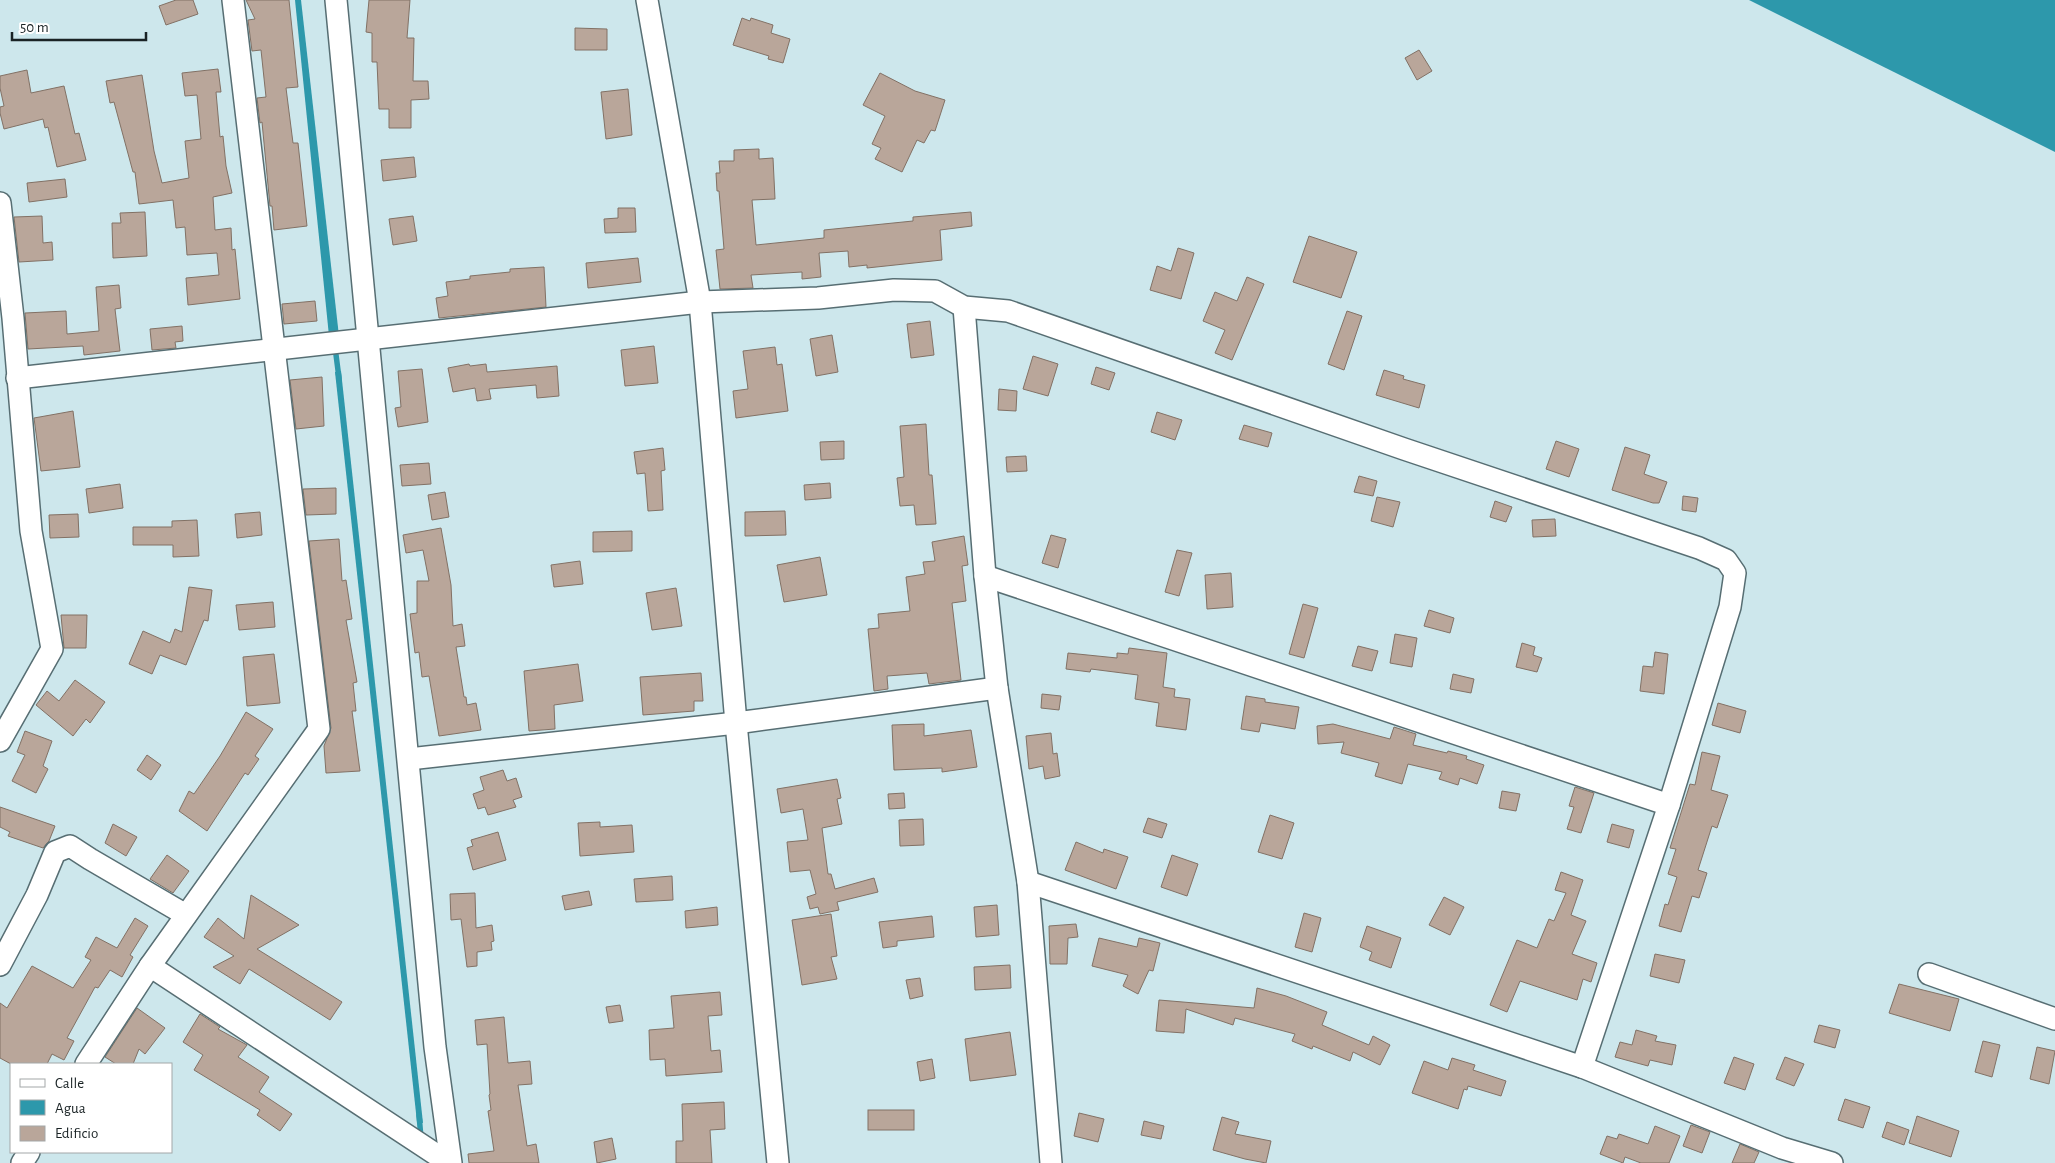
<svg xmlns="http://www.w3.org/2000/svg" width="2055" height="1163" font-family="'Alegreya Sans',sans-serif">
  <rect width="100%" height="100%" fill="#cde7ec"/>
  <g fill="#2d98ab">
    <path d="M295 0H301L339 336H329Z"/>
    <path d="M1749 0H2055V152Z"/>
    <path d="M341 371 423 1123 417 1122 335 372Z"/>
  </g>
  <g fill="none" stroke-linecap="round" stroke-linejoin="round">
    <g stroke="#2d98ab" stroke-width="5.5">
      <path d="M335 347 339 378"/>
      <path d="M419 1115 421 1138"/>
    </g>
  </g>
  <g fill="#b9a69a" stroke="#827165">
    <path d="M176 0H193L198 14 166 25 159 6Z"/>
    <path d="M246 0H289L298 87 286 88 293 143H298L307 226 274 230 272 206H270L262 122 260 123 257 98 266 97 261 50 252 51 248 20 255 19Z"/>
    <path d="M369 0H410L407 38H414L413 81H428L429 99 411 100V128H389V109H379L377 62H372V33L366 32Z"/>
    <path d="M742 18 750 21 751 18 773 25 771 33 790 39 783 63 768 59 769 56 733 45Z"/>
    <path d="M575 28 607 29V50H575Z"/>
    <path d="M1419 50 1432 71 1417 80 1405 58Z"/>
    <path d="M218 69 221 92H216L220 137 223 136 226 166 232 193 213 197 215 230 231 228 232 250 235 249 240 299 188 305 186 278 219 275 217 253 187 255 185 227 176 228 173 200 139 204 135 172H133L114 102 110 103 106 81 142 75 154 151 162 183 189 178 185 141 201 139 197 95 185 96 182 73Z"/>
    <path d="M27 70 31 93 64 86 75 134 79 133 86 160 57 167 48 127 45 128 43 119 4 129 0 113V107L4 106 0 88V76Z"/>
    <path d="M880 73 915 91 945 100 935 131 931 130 924 143 917 140 902 172 875 159 881 148 872 144 885 116 863 105Z"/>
    <path d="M628 89 632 135 606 139 601 92Z"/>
    <path d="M759 149V159L773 158 775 199 752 200 756 245 824 238V230L913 221V217L971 212 972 226 940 230 942 260 867 268V265L849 267 848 251 819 253 821 277 802 279V272L751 275 753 288 720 289 716 250 724 249 719 191H717L716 173H720L719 161H734V150Z"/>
    <path d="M414 157 416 177 383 181 381 160Z"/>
    <path d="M65 179 67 197 29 202 27 183Z"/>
    <path d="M618 208H635L636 232 605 233 604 219 618 218Z"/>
    <path d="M145 212 147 256 113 258 112 223H121L120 213Z"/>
    <path d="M42 216 43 243 52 242 53 260 19 262 14 217Z"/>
    <path d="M413 216 417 241 393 245 389 219Z"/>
    <path d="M1309 236 1357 252 1341 298 1293 282Z"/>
    <path d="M1178 248 1194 253 1181 299 1150 290 1157 266 1171 271Z"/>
    <path d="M638 258 641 282 588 288 586 263Z"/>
    <path d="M544 267 546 307 439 318 436 298 448 296 446 282 470 279V276L510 272V269Z"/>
    <path d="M1247 277 1264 284 1232 360 1215 353 1225 330 1203 321 1215 292 1237 301Z"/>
    <path d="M119 285 121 308 115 309 120 351 84 355 83 346 28 349 25 313 66 311 67 334 99 331 96 287Z"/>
    <path d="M315 301 317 321 284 324 282 304Z"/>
    <path d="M1347 311 1362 316 1344 370 1328 364Z"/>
    <path d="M930 321 934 355 911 358 907 324Z"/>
    <path d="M182 326 183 341 175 342 176 348 152 350 150 329Z"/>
    <path d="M832 335 838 372 816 376 810 339Z"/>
    <path d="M654 346 658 383 625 386 621 350Z"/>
    <path d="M775 347 777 365 782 364 788 411 736 418 733 391 748 389 743 351Z"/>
    <path d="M1033 356 1058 364 1048 396 1023 389Z"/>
    <path d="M469 364 470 366 486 364 487 372 557 366 559 396 537 398 536 385 489 389 491 399 477 401 475 388 453 392 448 368Z"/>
    <path d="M1096 367 1115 373 1109 390 1091 384Z"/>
    <path d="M422 369 428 422 398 427 395 408 401 407 398 371Z"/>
    <path d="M1384 370 1404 376 1403 379 1425 385 1419 408 1376 395Z"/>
    <path d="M322 377 324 426 296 429 290 380Z"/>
    <path d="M999 389 1017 391 1016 411 998 410Z"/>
    <path d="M73 411 80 467 41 471 34 418Z"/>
    <path d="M1157 412 1182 420 1175 440 1151 432Z"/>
    <path d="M926 424 929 475H932L936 524 916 525 914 505 900 506 897 478 904 477 900 426Z"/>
    <path d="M1244 425 1272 433 1268 447 1239 439Z"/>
    <path d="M844 441V459L821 460 820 442Z"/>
    <path d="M1556 441 1579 449 1569 477 1546 469Z"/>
    <path d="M1625 447 1650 455 1644 474 1667 482 1659 503H1653L1612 490Z"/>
    <path d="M663 448 665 470 661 471 663 510 648 511 645 473 637 474 634 452Z"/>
    <path d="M1026 456 1027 471 1007 472 1006 457Z"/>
    <path d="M429 463 431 484 402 486 400 465Z"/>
    <path d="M1359 476 1377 481 1373 496 1354 492Z"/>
    <path d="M830 483 831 498 805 500 804 485Z"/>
    <path d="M120 484 123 508 89 513 86 489Z"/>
    <path d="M336 488V514L306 515 303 489Z"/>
    <path d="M445 492 449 517 432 520 428 495Z"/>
    <path d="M1683 496 1698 498 1696 512 1682 510Z"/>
    <path d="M1377 497 1400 502 1393 527 1371 521Z"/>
    <path d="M1495 501 1512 507 1506 522 1490 517Z"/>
    <path d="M785 511 786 535 745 536V512Z"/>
    <path d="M260 512 262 535 237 538 235 514Z"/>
    <path d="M78 514 79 537 50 538 49 515Z"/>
    <path d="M1555 519 1556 536 1533 537 1532 520Z"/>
    <path d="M197 520 199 556 173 557V545H133V527H172V521Z"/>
    <path d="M441 528 451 585 453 626 462 624 465 646 456 647 464 697H466L467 705 476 703 481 730 439 736 429 676 422 677 419 652 415 653 410 614 417 613V581H429L423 550 406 553 403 535Z"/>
    <path d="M632 531V551L593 552V532Z"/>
    <path d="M1051 535 1066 539 1058 568 1042 563Z"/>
    <path d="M964 536 968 565 962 566 966 601 952 603 961 680 929 684 927 673 887 676 888 689 874 691 868 629 879 628 878 614 910 611 906 577 925 574 923 562 935 561 932 542Z"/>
    <path d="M339 539 342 581 346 580 352 619 346 620 357 682 353 683 356 711H352L360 771 326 773 324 746 331 728 309 541Z"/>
    <path d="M1177 550 1192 553 1179 596 1165 592Z"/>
    <path d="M820 557 827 595 784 602 777 565Z"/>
    <path d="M580 561 583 584 554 587 551 565Z"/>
    <path d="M1231 573 1233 607 1207 609 1205 575Z"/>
    <path d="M189 587 212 590 208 621 204 620 186 665 160 655 152 674 129 664 143 631 170 643 175 629 182 632Z"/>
    <path d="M676 588 682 626 652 630 646 593Z"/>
    <path d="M273 602 275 627 239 630 236 605Z"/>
    <path d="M1303 604 1318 608 1304 658 1289 654Z"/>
    <path d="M1429 610 1454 618 1450 633 1424 626Z"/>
    <path d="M61 615H87L86 648H64Z"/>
    <path d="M1395 634 1417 638 1412 667 1390 663Z"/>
    <path d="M1522 643 1535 647 1533 655 1542 658 1537 672 1516 667Z"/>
    <path d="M1358 646 1378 651 1372 671 1352 666Z"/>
    <path d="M1129 648 1167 653 1163 687 1175 689 1174 697 1190 699 1186 730 1156 726 1159 703 1135 699 1138 675 1091 669 1090 672 1066 669 1068 653 1117 658V653L1128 654Z"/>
    <path d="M1655 652 1668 654 1664 694 1640 691 1643 666 1653 667Z"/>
    <path d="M274 654 280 703 247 706 243 657Z"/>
    <path d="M578 664 583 701 554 705 555 729 529 731 524 671Z"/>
    <path d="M701 673 703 701H694V711L643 715 640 677Z"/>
    <path d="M1453 674 1474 679 1471 693 1450 689Z"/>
    <path d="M75 680 105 702 90 723 86 719 73 736 36 705 47 691 59 701Z"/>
    <path d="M1042 694 1061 696 1059 710 1041 708Z"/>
    <path d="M1246 696 1265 699V702L1299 707 1295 729 1261 723 1259 732 1241 729Z"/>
    <path d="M1718 703 1746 711 1740 733 1712 725Z"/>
    <path d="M246 712 273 729 255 756 259 759 248 775 245 773 207 831 179 811 189 791 194 794 220 756Z"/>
    <path d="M924 724V736L971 730 977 767 942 772V768L894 770 892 725Z"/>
    <path d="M1333 724 1390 739 1394 727 1416 734 1413 745 1447 753 1448 751 1467 756 1466 759 1484 765 1477 784 1460 778 1458 785 1439 779 1442 772 1408 764 1402 784 1375 776 1379 763 1341 753 1344 742 1318 744 1317 726Z"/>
    <path d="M25 731 52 741 43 766 48 769 36 793 12 781 25 755 17 752Z"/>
    <path d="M1051 733 1053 754 1057 753 1060 776 1045 779 1043 766 1029 769 1026 736Z"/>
    <path d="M1702 752 1720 756 1711 790 1728 795 1717 828 1712 826 1698 870 1707 873 1699 898 1692 896 1681 932 1659 926 1665 904 1668 905 1677 877 1668 874 1676 849 1670 848 1690 784 1695 785Z"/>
    <path d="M147 755 161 765 151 780 137 770Z"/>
    <path d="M503 770 507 781 516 778 522 797 513 800 516 807 488 815 485 807 478 809 473 794 484 790 480 777Z"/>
    <path d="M837 779 841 798 837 799 842 824 822 828 828 874H831L835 889 874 878 878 892 837 902 839 910 820 914 818 907 810 909 807 897 816 894 810 870 790 872 787 842 808 840 803 809 781 813 777 789Z"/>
    <path d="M1575 787 1594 793 1581 833 1567 829 1574 807 1569 806Z"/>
    <path d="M1502 791 1520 794 1516 811 1499 808Z"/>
    <path d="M904 793 905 808 889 809 888 794Z"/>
    <path d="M0 807 55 826 49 841 43 848 8 836 10 832 0 827Z"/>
    <path d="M1270 815 1294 823 1282 859 1258 852Z"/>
    <path d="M1148 818 1167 824 1162 838 1143 832Z"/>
    <path d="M923 819 924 845 900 846 899 820Z"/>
    <path d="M600 822V827L632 825 634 852 580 856 578 823Z"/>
    <path d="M113 824 137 837 126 856 105 843Z"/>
    <path d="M1612 824 1634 830 1629 848 1607 842Z"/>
    <path d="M498 832 506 860 473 870 467 848 473 846 471 840Z"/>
    <path d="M1076 842 1103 853 1104 849 1128 857 1116 889 1065 870Z"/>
    <path d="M167 855 189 871 173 893 150 879Z"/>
    <path d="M1172 855 1198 864 1187 896 1161 887Z"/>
    <path d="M1561 872 1583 880 1571 915 1586 921 1572 954 1597 963 1591 982 1583 979 1577 1000 1520 981 1507 1012 1490 1005 1517 940 1537 948 1549 919 1554 921 1566 893 1555 890Z"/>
    <path d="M672 876 673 900 636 902 634 879Z"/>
    <path d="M589 891 592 905 565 910 562 896Z"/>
    <path d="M475 893 476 928 492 925 494 941 491 942 492 950 477 952V966L467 967 461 919 451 920 450 894Z"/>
    <path d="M251 895 299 925 257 949 342 1002 330 1020 249 969 240 984 213 967 234 956 204 937 218 918 244 939Z"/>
    <path d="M1444 897 1464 907 1450 935 1429 925Z"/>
    <path d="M997 905 999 935 976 937 974 907Z"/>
    <path d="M717 907 718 925 686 928 685 911Z"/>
    <path d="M1304 913 1321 918 1312 952 1295 947Z"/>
    <path d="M831 914 837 956 831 957 837 979 802 985 792 920Z"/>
    <path d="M932 916 934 937 897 941V946L883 948 879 922Z"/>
    <path d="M135 918 148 926 130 955 133 957 122 977 110 970 98 988 95 987 67 1038 74 1041 64 1060 52 1054 47 1064H11L0 1058V1003L7 1008 32 966 73 988 91 960 85 957 96 937 117 948Z"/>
    <path d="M1076 924 1078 937 1068 938 1067 964H1050L1049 926Z"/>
    <path d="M1367 926 1401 938 1391 968 1369 960 1372 952 1360 947Z"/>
    <path d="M1099 938 1137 947 1139 938 1160 943 1153 971 1149 970 1138 994 1123 986 1128 975 1092 966Z"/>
    <path d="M1655 954 1685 960 1679 983 1650 976Z"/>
    <path d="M1010 965 1011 988 975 990 974 967Z"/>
    <path d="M920 978 923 996 910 999 906 980Z"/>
    <path d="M1899 984 1959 999 1950 1031 1889 1013Z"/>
    <path d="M1257 988 1286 996 1327 1012 1322 1025 1369 1045 1373 1036 1390 1045 1380 1065 1353 1052 1350 1061 1313 1046 1312 1049 1292 1041 1295 1034 1235 1018 1233 1025 1186 1009 1184 1033 1156 1031 1159 1000 1254 1008Z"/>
    <path d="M720 992 722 1015 708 1016 711 1051 720 1050 722 1072 666 1076 665 1059 650 1060 649 1030 674 1028 671 996Z"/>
    <path d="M620 1005 623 1021 609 1023 606 1007Z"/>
    <path d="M137 1008 165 1028 145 1054 139 1049 133 1064H116L105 1057Z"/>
    <path d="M200 1014 220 1027 218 1029 247 1045 238 1057 269 1077 259 1092 292 1114 280 1131 257 1115 260 1110 194 1070 203 1055 183 1042Z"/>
    <path d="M504 1017 508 1063 530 1061 532 1084 518 1085 527 1146 536 1144 539 1163H469L468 1154 494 1151 488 1111 491 1110 489 1095 490 1094 487 1044 477 1045 475 1020Z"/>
    <path d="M1819 1025 1840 1030 1835 1048 1814 1042Z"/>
    <path d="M1636 1030 1657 1036 1655 1041 1676 1045 1672 1065 1650 1060 1648 1066 1615 1057 1620 1042 1632 1045Z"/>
    <path d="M1010 1032 1016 1075 970 1081 965 1039Z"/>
    <path d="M1983 1041 2000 1045 1992 1077 1975 1072Z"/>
    <path d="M2037 1047 2055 1051 2049 1084 2030 1079Z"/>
    <path d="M1734 1057 1754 1064 1745 1090 1724 1083Z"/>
    <path d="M1785 1057 1804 1064 1794 1086 1776 1079Z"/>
    <path d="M1452 1058 1475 1065 1473 1070 1506 1081 1501 1096 1468 1086 1467 1090 1464 1089 1458 1109 1412 1093 1424 1061 1448 1070Z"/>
    <path d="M932 1059 935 1078 920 1081 917 1062Z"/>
    <path d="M1845 1099 1870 1107 1863 1128 1838 1120Z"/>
    <path d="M724 1102 725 1129 710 1130 712 1163H676V1141H683L682 1104Z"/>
    <rect x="868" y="1110" width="46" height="20"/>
    <path d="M1079 1113 1104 1119 1098 1142 1074 1136Z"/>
    <path d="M1917 1116 1959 1131 1951 1157 1909 1143Z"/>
    <path d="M1222 1117 1239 1122 1235 1134 1271 1141 1266 1163 1245 1159 1213 1150Z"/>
    <path d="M1144 1121 1164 1126 1161 1139 1141 1135Z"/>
    <path d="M1887 1122 1909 1130 1904 1145 1882 1137Z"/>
    <path d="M1691 1125 1710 1132 1702 1153 1683 1146Z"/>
    <path d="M1655 1126 1680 1136 1669 1163H1641L1625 1157 1623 1163 1600 1154 1607 1136 1617 1139 1619 1134 1648 1144Z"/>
    <path d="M612 1138 616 1159 597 1163 594 1142Z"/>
    <path d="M1740 1144 1759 1152 1754 1163H1732Z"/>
  </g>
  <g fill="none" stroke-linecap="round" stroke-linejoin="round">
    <defs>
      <g id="minor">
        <path d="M336 0 435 1047 451 1163"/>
        <path d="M647 0 700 302 736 723 778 1163"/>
        <path d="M0 203 13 318 31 531 52 649 0 741"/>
        <path d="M964 307 985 576 997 688 1028 882 1051 1163"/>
        <path d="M17 378 700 302 818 298 894 290 935 291 964 307 1008 311 1404 449 1699 548 1726 560 1735 573 1730 607 1669 805 1582 1067"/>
        <path d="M985 576 1669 805"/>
        <path d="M409 759 736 723 997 688"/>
        <path d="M1028 882 1582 1067 1782 1148 1832 1163"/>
        <path d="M0 965 37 895 55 852 70 846 90 859 186 915"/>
        <path d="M150 966 449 1163"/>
        <path d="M1929 974 2055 1019"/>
        <path d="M86 1064 150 966 319 729 233 0"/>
        <path d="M22 1163 29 1152"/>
      </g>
    </defs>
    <use href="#minor" stroke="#576e73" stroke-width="24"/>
    <use href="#minor" stroke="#fff" stroke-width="21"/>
  </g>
  <rect x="10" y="1063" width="162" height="90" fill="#ffffff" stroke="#a3a7a8"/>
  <rect x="20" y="1079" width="25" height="8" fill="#ffffff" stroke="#a3a7a8"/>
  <text x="55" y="1088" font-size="15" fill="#1a2325">Calle</text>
  <rect x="20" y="1100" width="25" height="15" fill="#2d98ab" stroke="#a3a7a8"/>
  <text x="55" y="1113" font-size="15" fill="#1a2325">Agua</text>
  <rect x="20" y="1126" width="25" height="15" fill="#b9a69a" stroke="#a3a7a8"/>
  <text x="55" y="1138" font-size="15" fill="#1a2325">Edificio</text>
  <path d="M12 32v8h134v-8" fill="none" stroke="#1a2325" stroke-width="2.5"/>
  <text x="20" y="32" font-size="15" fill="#1a2325" stroke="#ffffff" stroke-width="4" paint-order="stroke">50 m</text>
</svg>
